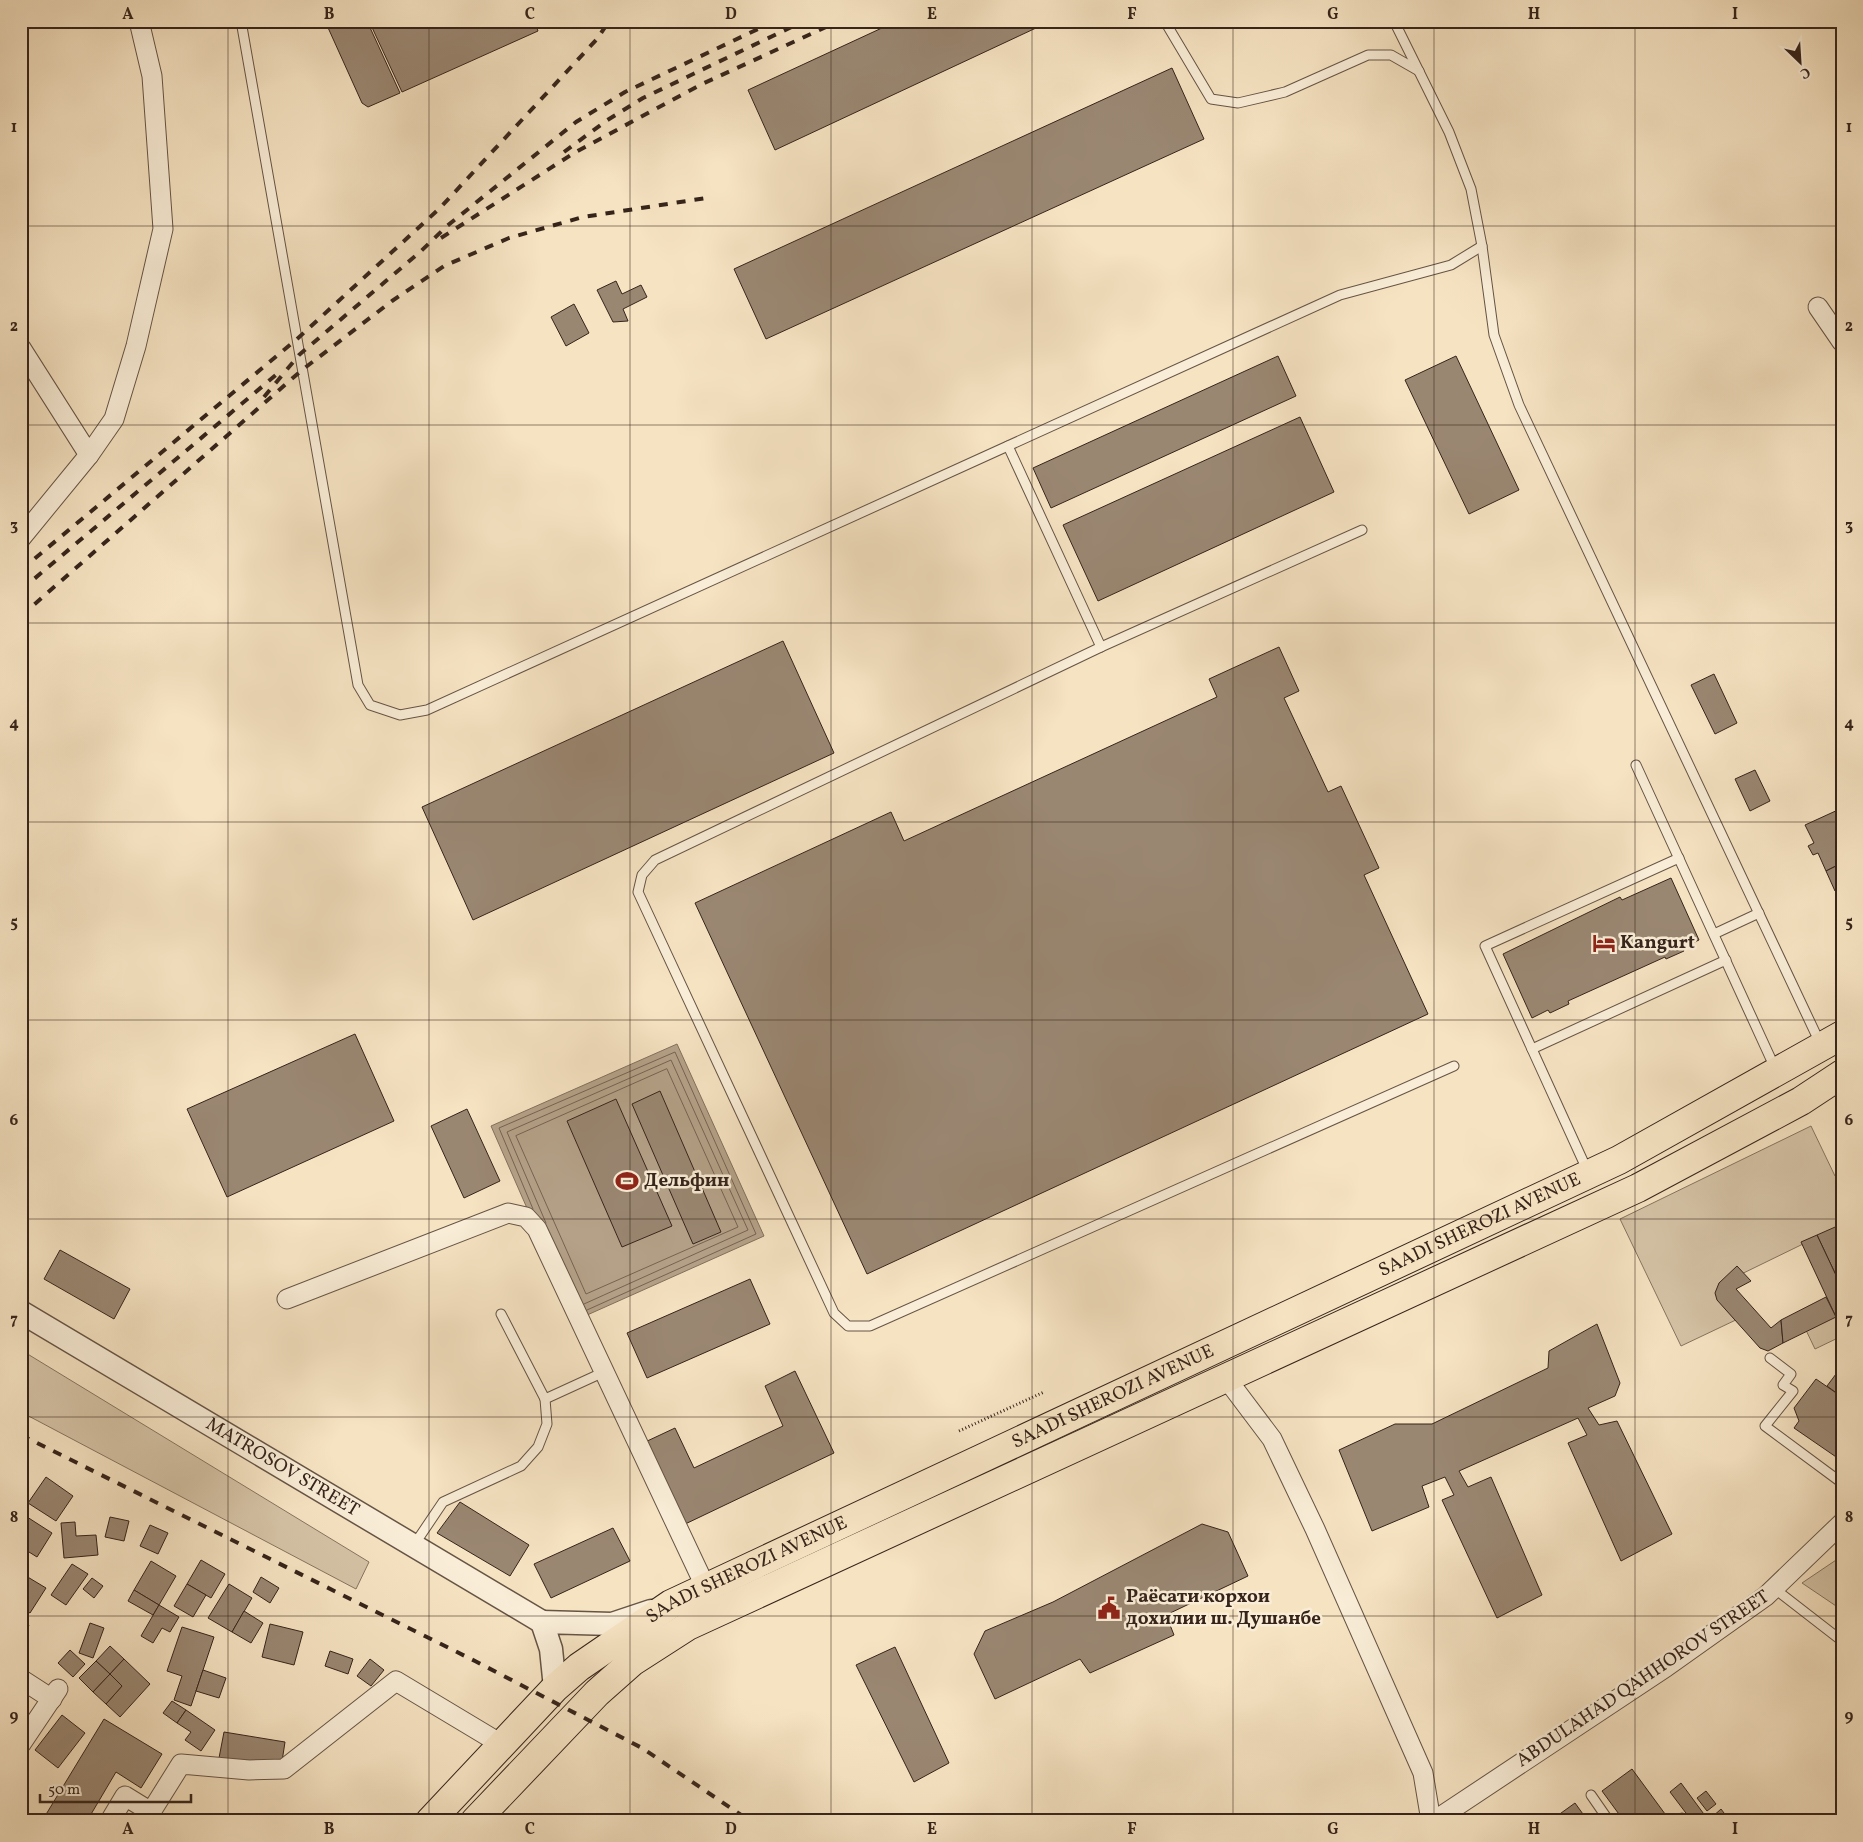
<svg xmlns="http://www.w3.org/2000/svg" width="1863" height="1842" font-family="Vollkorn,serif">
  <rect width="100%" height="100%" fill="#f6e3c2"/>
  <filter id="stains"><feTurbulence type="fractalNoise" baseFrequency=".004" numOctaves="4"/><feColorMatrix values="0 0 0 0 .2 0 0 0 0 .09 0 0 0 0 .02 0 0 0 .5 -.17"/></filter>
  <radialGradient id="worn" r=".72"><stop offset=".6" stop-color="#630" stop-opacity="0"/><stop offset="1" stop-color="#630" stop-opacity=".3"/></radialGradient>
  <g fill="#d5c3a6" stroke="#867460">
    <path d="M1811 1126 1835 1176 1842 1174V1225L1723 1283 1740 1318 1681 1346 1620 1219Z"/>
    <path d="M1841 1308 1842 1336 1815 1349 1804 1326Z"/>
    <path d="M21 1350 369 1562 356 1589 21 1412Z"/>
    <path d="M1842 1556V1610L1802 1583Z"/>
  </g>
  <path fill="#b5a289" stroke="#82705d" d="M677 1044 764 1236 576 1320 491 1126Z"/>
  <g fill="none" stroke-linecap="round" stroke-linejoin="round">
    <g stroke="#766352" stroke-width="1">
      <path d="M667 1069 738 1227 586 1294 516 1136Z"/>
      <path d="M533 1209 499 1128 675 1052 756 1234 587 1310"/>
      <path d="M546 1223 507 1132 671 1060 748 1230 584 1304"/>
    </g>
  </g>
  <g fill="#9a8772" stroke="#36241b">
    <path d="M325 21H367L400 93 368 107 362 103Z"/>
    <path d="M369 21H534L538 31 402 92Z"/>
    <path d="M897 21H1051L775 150 748 90Z"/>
    <path d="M1172 68 1204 139 766 339 734 269Z"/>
    <path d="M616 281 622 294 641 285 647 297 623 309 628 321 613 322 597 290Z"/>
    <path d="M574 304 589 333 566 346 551 317Z"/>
    <path d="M1278 356 1296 396 1051 508 1033 468Z"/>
    <path d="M1456 356 1519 490 1469 514 1405 380Z"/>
    <path d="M1300 417 1334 492 1098 601 1063 525Z"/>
    <path d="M783 641 834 753 473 920 422 807Z"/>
    <path d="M1279 647 1299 691 1284 698 1328 792 1341 786 1379 868 1364 875 1428 1014 867 1274 695 903 891 812 904 841 1217 697 1209 679Z"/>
    <path d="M1714 674 1737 723 1715 734 1691 685Z"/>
    <path d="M1755 770 1770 801 1750 811 1735 779Z"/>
    <path d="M1842 802V863L1826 871 1818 853 1813 855 1808 846 1814 843 1805 825 1840 809 1837 804Z"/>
    <path d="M1842 863V888L1835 891 1826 871Z"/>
    <path d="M1671 878 1699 940 1682 948 1684 951 1666 959 1665 957 1568 1001 1569 1004 1550 1013 1548 1010 1532 1018 1503 954 1620 897 1622 900Z"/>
    <path d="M355 1034 394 1121 227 1197 187 1109Z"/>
    <path d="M660 1091 721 1232 693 1244 632 1104Z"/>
    <path d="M616 1099 672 1226 622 1247 567 1121Z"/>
    <path d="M467 1109 500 1181 464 1198 431 1126Z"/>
    <path d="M1842 1224V1288L1817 1235Z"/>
    <path d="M1817 1235 1842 1288V1314L1836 1317 1801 1242Z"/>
    <path d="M60 1250 130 1289 114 1319 44 1279Z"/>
    <path d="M1737 1266 1751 1281 1736 1289 1771 1328 1781 1320 1783 1343 1768 1351 1760 1348 1717 1300 1715 1293 1719 1283Z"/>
    <path d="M750 1279 770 1324 647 1378 627 1333Z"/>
    <path d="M1826 1297 1836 1317 1783 1343 1781 1320Z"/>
    <path d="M1597 1324 1620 1383 1615 1396 1588 1408 1599 1425 1617 1421 1672 1534 1621 1561 1568 1443 1587 1435 1578 1418 1459 1471 1468 1487 1491 1477 1542 1595 1497 1618 1442 1500 1454 1495 1445 1477 1422 1486 1429 1507 1372 1531 1339 1450 1395 1424H1432L1548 1368 1549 1351Z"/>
    <path d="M1842 1366V1397L1827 1386Z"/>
    <path d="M795 1371 834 1453 681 1526 643 1443 675 1428 694 1468 783 1426 765 1386Z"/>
    <path d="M1816 1379 1842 1397V1461L1794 1428 1799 1421 1794 1408Z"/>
    <path d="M46 1477 73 1496 56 1521 28 1503Z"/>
    <path d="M460 1502 529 1545 510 1576 437 1533Z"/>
    <path d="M24 1515 52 1533 37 1557 21 1547V1519Z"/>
    <path d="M110 1517 129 1521 124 1541 105 1537Z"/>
    <path d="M75 1522 76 1536 96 1535 98 1555 64 1558 61 1523Z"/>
    <path d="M1202 1524 1228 1532 1248 1576 1166 1615 1174 1635 1090 1673 1080 1659 995 1699 974 1654 985 1631 1053 1602Z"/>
    <path d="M150 1525 168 1533 158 1554 140 1546Z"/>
    <path d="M613 1528 630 1561 551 1598 534 1564Z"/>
    <path d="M201 1560 225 1574 211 1598 187 1584Z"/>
    <path d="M151 1561 176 1576 159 1605 134 1590Z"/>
    <path d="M72 1564 88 1574 66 1605 51 1595Z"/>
    <path d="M21 1573 46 1588 30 1613 21 1607Z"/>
    <path d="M261 1577 279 1588 270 1603 253 1592Z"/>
    <path d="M92 1578 103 1586 94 1598 83 1589Z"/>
    <path d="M187 1584 206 1595 193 1617 174 1606Z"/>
    <path d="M229 1584 252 1598 232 1632 208 1618Z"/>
    <path d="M134 1590 159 1605 153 1615 128 1601Z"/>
    <path d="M159 1605 179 1617 170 1632 162 1628 153 1643 141 1636Z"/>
    <path d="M244 1611 263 1623 251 1643 232 1632Z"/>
    <path d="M21 1621 29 1625 21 1641Z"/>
    <path d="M90 1623 104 1628 93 1658 79 1653Z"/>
    <path d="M270 1624 303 1632 294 1665 262 1657Z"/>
    <path d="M182 1627 214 1637 191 1706 174 1700 182 1676 167 1671Z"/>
    <path d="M110 1646 124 1659 110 1674 96 1661Z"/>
    <path d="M895 1647 949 1763 914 1782 856 1665Z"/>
    <path d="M70 1650 85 1664 73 1677 58 1663Z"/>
    <path d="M330 1651 353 1659 348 1674 325 1666Z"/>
    <path d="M124 1659 150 1684 120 1717 106 1704 122 1686 110 1674Z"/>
    <path d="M370 1659 384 1670 371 1686 357 1676Z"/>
    <path d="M96 1661 110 1674 93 1692 79 1678Z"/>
    <path d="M203 1670 226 1678 219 1698 196 1691Z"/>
    <path d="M110 1674 122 1686 106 1704 93 1692Z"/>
    <path d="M172 1701 186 1710 177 1723 163 1713Z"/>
    <path d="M186 1710 215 1730 201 1751 185 1740 191 1732 177 1723Z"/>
    <path d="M62 1715 85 1733 58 1768 35 1750Z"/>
    <path d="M104 1719 162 1754 141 1788 116 1772 87 1821H42Z"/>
    <path d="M224 1732 285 1742 281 1768 219 1758Z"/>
    <path d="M1632 1769 1668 1818 1664 1821H1624L1602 1791Z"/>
    <path d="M1681 1783 1709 1821H1692L1670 1792Z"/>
    <path d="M1706 1791 1716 1804 1707 1811 1697 1798Z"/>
    <path d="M1575 1803 1588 1821H1550Z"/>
    <path d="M1721 1809 1730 1821H1713L1711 1818Z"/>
  </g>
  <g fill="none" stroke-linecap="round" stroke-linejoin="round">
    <defs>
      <g id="service">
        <path d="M241 21 358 685 370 705 400 715 427 710 1340 295 1451 265 1482 246"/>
        <path d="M1168 21 1167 25 1211 99 1238 103 1285 92 1368 55H1391L1419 71"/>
        <path d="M1394 21 1449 132 1471 189 1482 246 1494 335 1519 405 1820 1043"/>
        <path d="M1008 446 1101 647"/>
        <path d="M1362 530 1101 647 655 860 642 875 638 892 834 1313 848 1326H870L1454 1066"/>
        <path d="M1636 765 1775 1068"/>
        <path d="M1714 934 1759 913"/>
        <path d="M1532 1049 1726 960"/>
        <path d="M1588 1172 1485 946 1679 858"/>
        <path d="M501 1314 545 1399 604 1372"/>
        <path d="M1770 1358 1791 1374 1783 1385 1793 1391 1765 1426 1842 1483"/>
        <path d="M414 1545 443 1502 521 1466 538 1447 547 1424 545 1399"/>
        <path d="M1775 1589 1842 1641"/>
        <path d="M1591 1795 1609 1821"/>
        <path d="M1679 1821 1682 1818"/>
      </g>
      <g id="minor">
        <path d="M1818 307 1842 342"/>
        <path d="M21 348 89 455 114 419 136 346 163 229 152 76 139 21"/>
        <path d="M21 538 89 455"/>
        <path d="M287 1299 508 1213 526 1217 537 1229 706 1588"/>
        <path d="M1226 1378 1272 1439 1315 1529 1423 1773 1431 1821"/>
        <path d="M21 1679 52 1699"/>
        <path d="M21 1744 58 1689"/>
        <path d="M110 1821 125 1796 151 1812 181 1764 249 1770 284 1769 396 1681 501 1744"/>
        <path d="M1434 1821 1666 1667 1766 1596 1842 1523"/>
      </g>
      <g id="tertiary">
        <path id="s1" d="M21 1312 542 1622"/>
        <path d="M555 1688 551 1649 542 1622 612 1624 651 1611"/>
      </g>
      <g id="trunk">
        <path id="s2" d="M430 1821 555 1688 579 1667 671 1604 1619 1160 1842 1035"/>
        <path d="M475 1821 597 1693 632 1662 688 1626 1638 1188 1801 1101 1842 1074"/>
      </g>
    </defs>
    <use href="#service" stroke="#665445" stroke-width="11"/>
    <use href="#minor" stroke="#665445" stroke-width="21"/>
    <use href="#tertiary" stroke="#665445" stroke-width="25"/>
    <use href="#trunk" stroke="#36241b" stroke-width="30"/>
    <path stroke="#36241b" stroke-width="3" stroke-dasharray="1 2.5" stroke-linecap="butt" d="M959 1431 1044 1392"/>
    <use href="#service" stroke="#f9edd7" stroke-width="9"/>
    <use href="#minor" stroke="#f9edd7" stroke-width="19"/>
    <use href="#tertiary" stroke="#f9edd7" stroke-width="22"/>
    <use href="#trunk" stroke="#f6e3c2" stroke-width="28"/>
    <g stroke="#36241b" stroke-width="4" stroke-dasharray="9 9" stroke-linecap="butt">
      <path d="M564 152 606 121 643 98 804 21"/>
      <path d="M441 238 574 153 700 85 839 21"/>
      <path d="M264 397 299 355 420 252 447 226 576 122 625 92 775 21"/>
      <path d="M21 570 297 339 440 208 597 39 609 21"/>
      <path d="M21 590 277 374"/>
      <path d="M21 616 302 370 392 301 444 266 509 238 583 217 706 198"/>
      <path d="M21 1435 475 1661 642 1748 750 1821"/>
    </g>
  </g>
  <path fill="none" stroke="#36241b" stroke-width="1" stroke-opacity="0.55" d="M228 21V1821M429 21V1821M630 21V1821M831 21V1821M1032 21V1821M1233 21V1821M1434 21V1821M1635 21V1821M21 226H1842M21 425H1842M21 623H1842M21 822H1842M21 1020H1842M21 1219H1842M21 1417H1842M21 1616H1842"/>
  <defs>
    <symbol id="hotel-bare" viewBox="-9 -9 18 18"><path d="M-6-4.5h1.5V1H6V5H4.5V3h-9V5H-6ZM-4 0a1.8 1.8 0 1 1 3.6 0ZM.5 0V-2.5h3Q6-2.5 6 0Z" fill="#8f2418" stroke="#f9edd7" stroke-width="2.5" paint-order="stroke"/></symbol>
    <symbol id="stadium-bare" viewBox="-9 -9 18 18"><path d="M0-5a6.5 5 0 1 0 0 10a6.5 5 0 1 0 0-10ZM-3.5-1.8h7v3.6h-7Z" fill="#8f2418" stroke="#f9edd7" stroke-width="2.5" paint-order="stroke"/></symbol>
    <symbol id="civic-bare" viewBox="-9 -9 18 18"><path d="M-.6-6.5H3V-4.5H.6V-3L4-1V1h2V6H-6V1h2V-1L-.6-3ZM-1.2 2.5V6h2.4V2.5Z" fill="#8f2418" stroke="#f9edd7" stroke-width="2.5" paint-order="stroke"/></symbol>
  </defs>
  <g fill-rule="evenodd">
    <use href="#hotel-bare" x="1588" y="927" width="32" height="32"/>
    <use href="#stadium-bare" x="611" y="1165" width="32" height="32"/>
    <use href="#civic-bare" x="1093" y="1592" width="32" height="32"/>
  </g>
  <g text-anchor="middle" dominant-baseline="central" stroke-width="5" stroke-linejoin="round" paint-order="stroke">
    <g font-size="19" font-weight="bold" fill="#36241b" stroke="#f9edd7" text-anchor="start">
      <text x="1620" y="943">Kangurt</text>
      <text x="644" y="1181">Дельфин</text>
      <text x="1126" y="1597">Раёсати корхои<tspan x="1126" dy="22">дохилии ш. Душанбе</tspan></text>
    </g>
    <g font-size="19" fill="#36241b" stroke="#f9edd7">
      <text stroke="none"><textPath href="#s2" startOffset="1219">SAADI SHEROZI AVENUE</textPath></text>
      <text stroke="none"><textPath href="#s2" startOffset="814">SAADI SHEROZI AVENUE</textPath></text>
      <text stroke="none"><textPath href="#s1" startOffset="304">MATROSOV STREET</textPath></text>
      <text stroke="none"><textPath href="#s2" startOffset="409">SAADI SHEROZI AVENUE</textPath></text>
      <text transform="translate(1643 1679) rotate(-34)">ABDULAHAD QAHHOROV STREET</text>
    </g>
  </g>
  <rect width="1863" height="1842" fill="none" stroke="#f6e3c2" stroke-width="55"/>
  <g transform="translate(1800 62) rotate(155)" stroke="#f9edd7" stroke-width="4" paint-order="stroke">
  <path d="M0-4L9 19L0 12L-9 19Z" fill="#36241b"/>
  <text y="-8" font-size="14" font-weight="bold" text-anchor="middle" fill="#36241b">С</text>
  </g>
  <path d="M40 1794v8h151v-8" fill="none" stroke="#36241b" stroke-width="2.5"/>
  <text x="48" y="1794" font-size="15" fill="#36241b" stroke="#f9edd7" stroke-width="4" paint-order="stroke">50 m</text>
  <rect x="28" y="28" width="1808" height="1786" fill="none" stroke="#36241b" stroke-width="2"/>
  <g font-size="16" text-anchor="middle" font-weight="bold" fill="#36241b">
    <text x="128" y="19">A</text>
    <text x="329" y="19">B</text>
    <text x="530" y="19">C</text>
    <text x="731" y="19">D</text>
    <text x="932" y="19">E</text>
    <text x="1132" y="19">F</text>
    <text x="1333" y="19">G</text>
    <text x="1534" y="19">H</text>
    <text x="1735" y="19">I</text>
    <text x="14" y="132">1</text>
    <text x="1849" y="132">1</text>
    <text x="14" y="331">2</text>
    <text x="1849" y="331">2</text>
    <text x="14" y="530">3</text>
    <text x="1849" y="530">3</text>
    <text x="14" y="728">4</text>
    <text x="1849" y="728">4</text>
    <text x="14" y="927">5</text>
    <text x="1849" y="927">5</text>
    <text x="14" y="1125">6</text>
    <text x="1849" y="1125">6</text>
    <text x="14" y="1324">7</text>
    <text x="1849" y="1324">7</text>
    <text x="14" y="1522">8</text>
    <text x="1849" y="1522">8</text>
    <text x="14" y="1721">9</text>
    <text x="1849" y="1721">9</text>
    <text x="128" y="1834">A</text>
    <text x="329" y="1834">B</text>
    <text x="530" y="1834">C</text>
    <text x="731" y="1834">D</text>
    <text x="932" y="1834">E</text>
    <text x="1132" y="1834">F</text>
    <text x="1333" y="1834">G</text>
    <text x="1534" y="1834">H</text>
    <text x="1735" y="1834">I</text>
  </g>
  <rect width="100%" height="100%" filter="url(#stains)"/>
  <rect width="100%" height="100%" fill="url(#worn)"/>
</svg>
